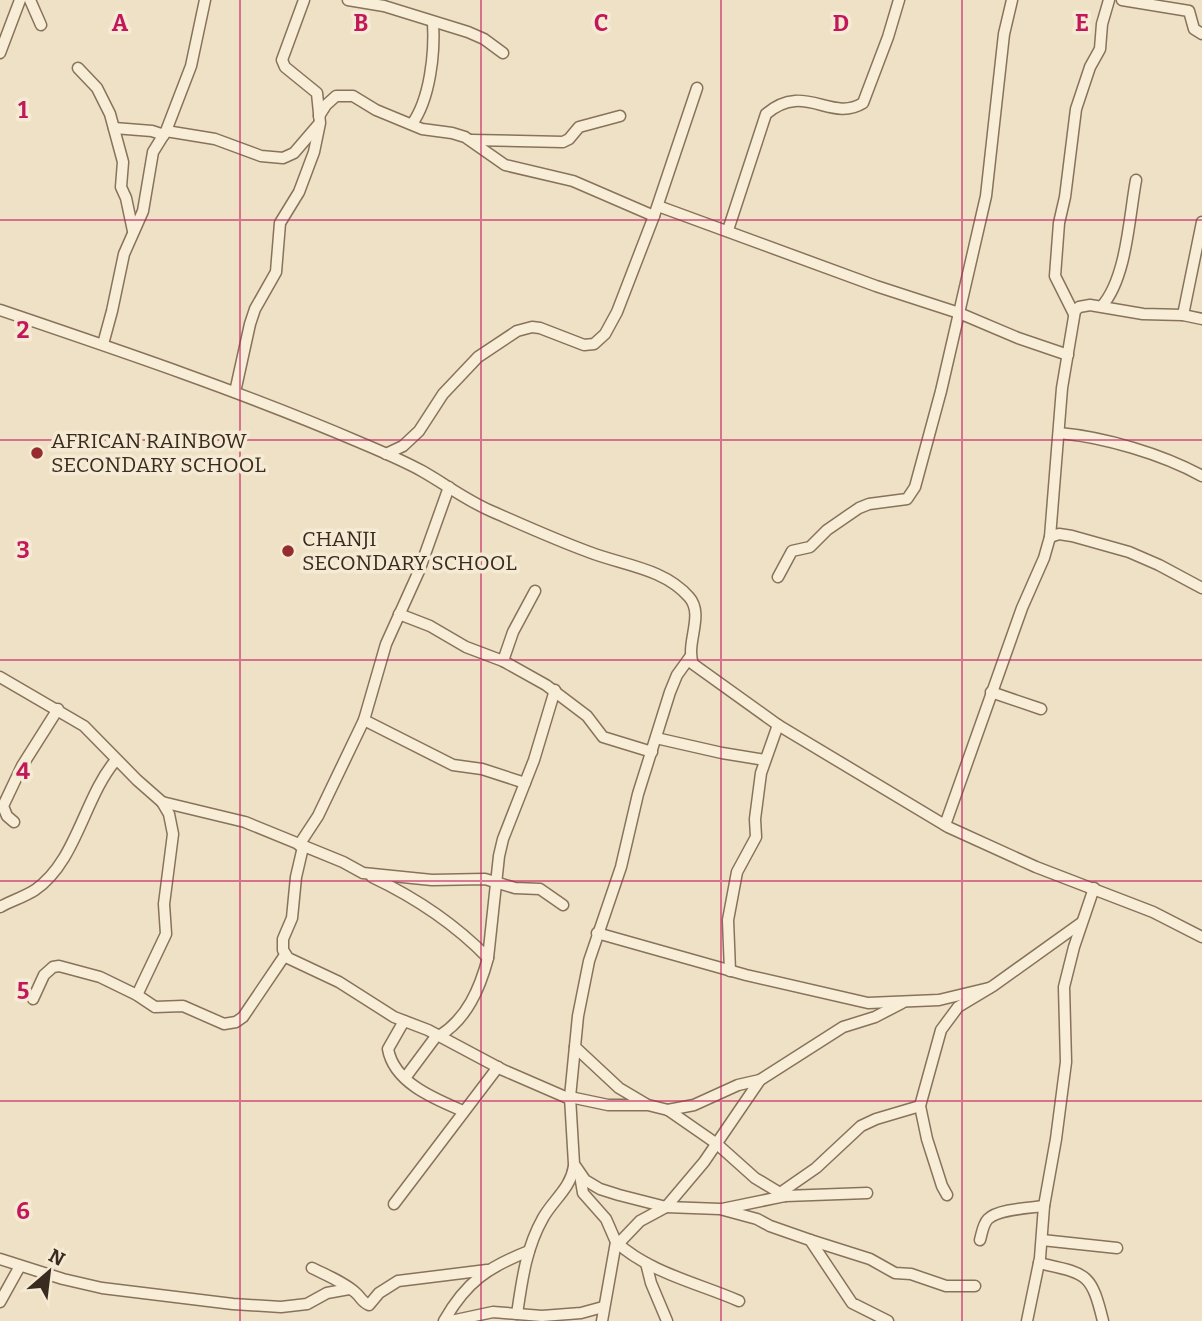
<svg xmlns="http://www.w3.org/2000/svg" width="1202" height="1321" font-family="Bitter,serif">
  <rect width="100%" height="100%" fill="#eee1c5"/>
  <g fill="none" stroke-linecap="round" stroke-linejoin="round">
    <defs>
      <g id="minor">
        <path d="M30 0 41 25"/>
        <path d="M348 0 384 6 468 32 484 39 503 53"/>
        <path d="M1122 0 1189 11 1194 29 1202 34"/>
        <path d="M0 53 20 0"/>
        <path d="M78 68 97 88 110 114 123 162 121 187 126 198 133 231"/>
        <path d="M319 116 326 105 336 96H353L376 110 422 129 452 133 465 137 505 165 573 181 654 216"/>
        <path d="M412 124C430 99 435 53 433 22"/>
        <path d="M114 128 152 131 164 135"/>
        <path d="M166 131 215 139 261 156 283 158 294 153 318 125"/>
        <path d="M471 140 563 142 569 139 579 127 620 116"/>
        <path d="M658 206 876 286 959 313 1018 338 1068 355"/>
        <path d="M728 230 766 114C804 81 831 123 863 103L888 37 899 0"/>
        <path d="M1102 306C1127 277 1129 217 1136 180"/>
        <path d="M0 310C121 351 242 392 359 442 380 451 402 460 422 471 445 484 466 500 491 511 523 525 556 540 589 552 622 565 664 568 689 597 705 615 685 643 693 664L778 725 948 827 1036 867 1153 912 1202 937"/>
        <path d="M1074 314 1055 276 1059 223 1065 197 1076 109 1090 67 1100 49 1102 24 1109 0"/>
        <path d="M1183 315 1202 222"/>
        <path d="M103 344 112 311 124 254 143 211 153 152 166 131 191 66 205 0"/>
        <path d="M235 392 250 324 255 309 276 272 280 223 299 192 314 152 320 123 317 93 285 67 282 60 304 0"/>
        <path d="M1059 433C1104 437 1162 454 1202 476"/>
        <path d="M386 454 403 446 419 431 443 394 478 357 517 331 532 327 540 328 584 345 594 344 605 334 617 312 654 216 697 88"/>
        <path d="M1050 537 1059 534 1072 536 1129 552 1159 565 1202 588"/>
        <path d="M778 577 792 551 810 547 827 530 859 508 869 504 907 499 915 487 941 391 986 196 1004 34 1012 0"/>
        <path d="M399 614 430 626 466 647 503 661 546 685 587 716 603 737 652 752"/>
        <path d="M690 657 677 675 670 692 638 794 621 867 589 961 578 1016 570 1097 574 1164 585 1180 600 1189 619 1195 666 1207 720 1209 757 1219 770 1226 810 1240 852 1303 888 1321"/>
        <path d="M503 661 513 632 535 591"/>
        <path d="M0 677 84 726 137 780 162 802 169 814 173 834 164 904 166 934 137 995"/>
        <path d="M991 692 1041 709"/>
        <path d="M364 720 453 765 482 769 525 783"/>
        <path d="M656 738 722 753 765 760"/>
        <path d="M162 802 245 822 343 862 363 873 432 880 485 879 515 888 540 889 563 905"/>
        <path d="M14 822 7 816 3 806 22 766 58 709"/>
        <path d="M945 825 1022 608 1044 558 1050 537 1062 388 1075 311 1079 307 1090 305 1143 314 1183 315 1202 319"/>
        <path d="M299 845 318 816 364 720 386 644 419 571 449 487"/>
        <path d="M303 847 296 877 292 918 283 939V950L288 958 339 982 394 1017 428 1030 503 1070 570 1099"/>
        <path d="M372 877C414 897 455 924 488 958"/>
        <path d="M0 907C11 901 24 897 35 890 77 861 84 797 116 760"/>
        <path d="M597 933 746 975 868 1003 939 1000 989 988"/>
        <path d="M730 971 728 920 737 872 756 837 755 819 761 773 778 725"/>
        <path d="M33 999 44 975 53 967 59 966 100 977 137 995 155 1007 183 1006 224 1024 236 1022 243 1017 285 955"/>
        <path d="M404 1021 388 1049C394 1083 435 1099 463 1111"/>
        <path d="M439 1036C467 1019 480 988 488 958L499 856 503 839 534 760 555 690"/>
        <path d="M575 1047 619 1088 646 1104"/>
        <path d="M405 1078 437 1035"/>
        <path d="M570 1097 608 1105H648L668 1110 717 1144 755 1178 785 1196"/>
        <path d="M668 1110 694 1105 738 1085 760 1080"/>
        <path d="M580 1175 583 1193 606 1219 616 1242 602 1321"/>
        <path d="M780 1193 816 1168 861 1126 876 1119 920 1106"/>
        <path d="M947 1195 942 1186 927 1139 920 1106 941 1030 958 1007 993 986 1081 923"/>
        <path d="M394 1204 498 1067"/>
        <path d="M722 1209 785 1196 867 1193"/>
        <path d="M810 1240 870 1259 895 1273 911 1274 946 1286H975"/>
        <path d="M980 1240C982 1233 983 1224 988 1219 998 1209 1029 1208 1044 1206"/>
        <path d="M1042 1240 1117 1248"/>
        <path d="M616 1242C650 1273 698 1283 739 1301"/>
        <path d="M618 1244 640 1221 666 1207 704 1162 760 1080 843 1027 875 1017 902 1003"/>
        <path d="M0 1259 63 1279 102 1288 233 1304 281 1307 307 1304 327 1293 349 1289"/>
        <path d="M646 1263 651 1283 667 1321"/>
        <path d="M1039 1263C1087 1274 1091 1272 1103 1321"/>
        <path d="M312 1268C326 1275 346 1283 357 1294 362 1299 362 1302 369 1305L379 1293 398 1281 487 1270"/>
        <path d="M0 1302 20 1266"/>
        <path d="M517 1314C522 1280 526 1248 543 1218 553 1200 571 1188 574 1166"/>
        <path d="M444 1321C466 1282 488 1267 529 1251"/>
        <path d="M451 1321 493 1312 542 1316 581 1313 603 1307"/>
        <path d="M1027 1321 1040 1258 1044 1206 1056 1139 1066 1062 1064 987 1074 947 1094 888"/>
      </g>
    </defs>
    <use href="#minor" stroke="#88725b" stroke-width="13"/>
    <use href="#minor" stroke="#f8eed8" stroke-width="10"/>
  </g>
  <path fill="none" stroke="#c2185b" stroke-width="2" stroke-opacity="0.55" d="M240 0V1321M481 0V1321M721 0V1321M962 0V1321M0 220H1202M0 440H1202M0 660H1202M0 881H1202M0 1101H1202"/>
  <g fill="#972c2f" stroke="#f5ebd4" stroke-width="2.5">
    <circle cx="37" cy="453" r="7"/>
    <circle cx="288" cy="551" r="7"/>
  </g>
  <g text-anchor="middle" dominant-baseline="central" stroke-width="7" stroke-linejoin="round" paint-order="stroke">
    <g font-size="21" fill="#392b1f" stroke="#f5ebd4" text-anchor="start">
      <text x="51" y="441">AFRICAN RAINBOW<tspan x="51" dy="24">SECONDARY SCHOOL</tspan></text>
      <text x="302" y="539">CHANJI<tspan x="302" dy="24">SECONDARY SCHOOL</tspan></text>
    </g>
  </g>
  <g font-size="23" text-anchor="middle" font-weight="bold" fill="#c2185b" stroke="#f5ebd4" stroke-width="7" stroke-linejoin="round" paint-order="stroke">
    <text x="120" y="31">A</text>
    <text x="361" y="31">B</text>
    <text x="601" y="31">C</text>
    <text x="841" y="31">D</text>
    <text x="1082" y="31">E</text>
    <text x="23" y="118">1</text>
    <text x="23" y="338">2</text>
    <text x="23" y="558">3</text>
    <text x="23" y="779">4</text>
    <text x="23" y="999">5</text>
    <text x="23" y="1219">6</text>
  </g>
  <g transform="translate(49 1272) rotate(28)" stroke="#f5ebd4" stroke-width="5" paint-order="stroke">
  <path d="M0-5L12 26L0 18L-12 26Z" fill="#392b1f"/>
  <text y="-10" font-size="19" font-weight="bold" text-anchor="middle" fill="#392b1f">N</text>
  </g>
</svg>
